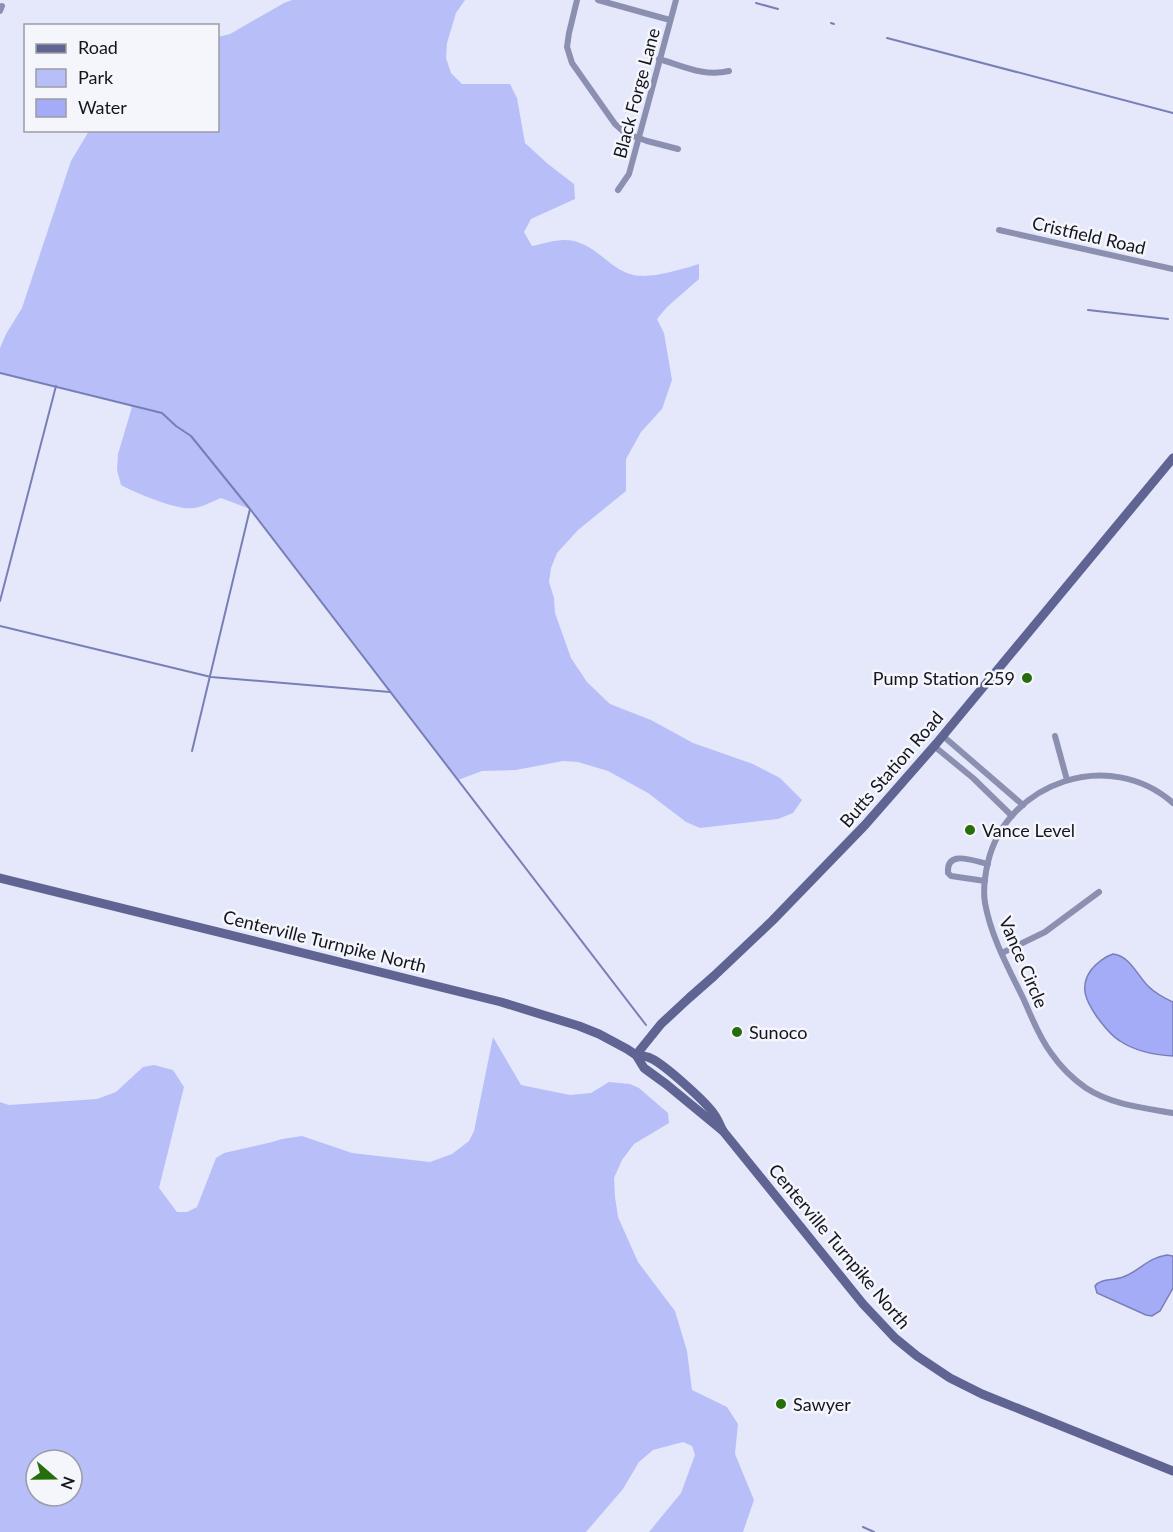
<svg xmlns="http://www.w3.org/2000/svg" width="1173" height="1532" font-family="Lato,sans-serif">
  <rect width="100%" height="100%" fill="#e5e8fb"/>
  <g fill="#b8bff8" fill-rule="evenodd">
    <path d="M292 0H465L456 13 447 43 446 58 451 73 462 84H510L517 98 525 143 548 164 574 184 575 199 531 219 524 232 532 246C542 244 554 240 564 240 595 240 608 270 634 275 650 279 683 269 699 264V279L667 307 657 319 664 333 672 380 662 409 641 432 626 459V491L578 530 557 553 551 568 549 582 554 598 555 613 571 658 587 682 610 704 651 720 693 743 753 764 780 778 802 800 793 813 778 819 700 828 686 822 648 793 608 771 578 762 563 761 516 770 482 771 458 780 250 509 221 498C213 501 203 507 194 508 178 511 136 493 121 485L117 470 118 454 132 407 119 402 0 373V348L6 334 22 308 71 161 89 131 218 130V37L230 34 284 3Z"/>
    <path d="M493 1037 521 1085 570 1095 591 1093 609 1082 630 1084 639 1088 668 1113 669 1123 634 1144 622 1160 614 1178 615 1197 618 1217 638 1262 675 1311 687 1351 692 1390 727 1407 738 1424 735 1454 754 1500 743 1532H649L681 1493 695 1455 692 1446 683 1442 653 1450 639 1462 623 1489 586 1532H0V1102L9 1105 97 1099 116 1092 143 1067 154 1065 173 1070 184 1087 159 1188 177 1212H187L197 1207 216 1158 224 1153 272 1142 282 1139 302 1136 352 1153 430 1162 452 1154 469 1141 474 1131ZM36 1460H72V1496H36Z"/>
  </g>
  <g fill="#a4acf7" stroke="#787fb6" stroke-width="1.5">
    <path d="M1113 954C1130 956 1137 975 1148 986 1156 994 1164 998 1173 1002V1056C1154 1055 1135 1051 1120 1041 1110 1035 1104 1026 1097 1017 1086 1001 1079 987 1091 970 1097 963 1104 957 1113 954Z"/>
    <path d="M1167 1255 1173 1256V1288L1160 1311 1152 1316 1146 1315 1097 1293 1095 1286C1101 1278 1113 1281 1123 1277 1140 1271 1147 1258 1167 1255Z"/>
  </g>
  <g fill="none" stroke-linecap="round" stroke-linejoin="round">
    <g stroke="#787fb6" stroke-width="2">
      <path d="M756 3 778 9"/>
      <path d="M831 23 834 24"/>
      <path d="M887 38 1173 113"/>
      <path d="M1088 310 1168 319"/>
      <path d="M0 373 162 413 176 426 191 436 250 509 646 1025"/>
      <path d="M0 601 56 386"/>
      <path d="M0 626 211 677 390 692"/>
      <path d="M192 751 250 509"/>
      <path d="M863 1527 874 1532"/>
    </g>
    <g stroke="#8b90b0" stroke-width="6">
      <path d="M577 0 569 33 567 47 572 63 615 124 625 133 647 141 678 149"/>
      <path d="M598 0 670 20"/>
      <path d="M0 11 2 6"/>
      <path d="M659 59C683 66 704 77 729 71"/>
      <path d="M618 190 629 174 676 0"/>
      <path d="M999 230 1173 269"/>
      <path d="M943 736 1023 805"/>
      <path d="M1055 736 1067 780"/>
      <path d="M934 746 973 778 1012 816"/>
      <path d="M1173 803C1110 747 1007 782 988 862 985 875 983 891 985 903 991 937 1009 969 1024 1000 1032 1018 1039 1037 1051 1053 1060 1066 1073 1079 1086 1088 1112 1105 1144 1108 1173 1113"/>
      <path d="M985 881 951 876 948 873C946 849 974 861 988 864"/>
      <path d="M1002 953 1045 932 1099 892"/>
    </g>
    <g stroke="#5f6493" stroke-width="9">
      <path d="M0 878 501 1002 579 1026 599 1034 627 1049 636 1055 644 1068 666 1084 723 1131"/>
      <path d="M636 1055 661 1024 689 998 714 976 772 921 865 825 936 744 1173 458"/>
      <path d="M636 1055C640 1056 646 1056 650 1058 663 1063 706 1102 714 1114 718 1119 720 1126 723 1131L863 1304 895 1338 917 1356 950 1378 982 1394 1173 1471"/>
    </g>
  </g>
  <g fill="#266d0b" stroke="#f5f6fc" stroke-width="2">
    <circle cx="1027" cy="678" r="6"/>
    <circle cx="970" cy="830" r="6"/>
    <circle cx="737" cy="1032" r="6"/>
    <circle cx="781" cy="1404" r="6"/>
  </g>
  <g text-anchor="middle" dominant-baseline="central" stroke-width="5" stroke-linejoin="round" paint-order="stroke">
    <g font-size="18" fill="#13151f" stroke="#f5f6fc">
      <text transform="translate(636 93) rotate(-75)">Black Forge Lane</text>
      <text transform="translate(1089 235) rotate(13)">Cristfield Road</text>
      <text transform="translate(891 769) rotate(-49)">Butts Station Road</text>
      <text transform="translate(325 941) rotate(14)">Centerville Turnpike North</text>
      <text transform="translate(1024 962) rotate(67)">Vance Circle</text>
      <text transform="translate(840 1246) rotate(50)">Centerville Turnpike North</text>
    </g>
    <g font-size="18" fill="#13151f" stroke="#f5f6fc" text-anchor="start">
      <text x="1015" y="678" text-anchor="end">Pump Station 259</text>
      <text x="982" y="830">Vance Level</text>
      <text x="749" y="1032">Sunoco</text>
      <text x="793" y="1404">Sawyer</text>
    </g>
  </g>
  <rect x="24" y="24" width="195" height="108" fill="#f5f6fc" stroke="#9b9ca4" stroke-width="1.5"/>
  <rect x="36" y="44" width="30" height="9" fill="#5f6493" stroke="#9b9ca4" stroke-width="1.5"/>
  <text x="78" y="54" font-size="18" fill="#13151f">Road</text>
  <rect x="36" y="69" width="30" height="18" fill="#b8bff8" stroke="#9b9ca4" stroke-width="1.5"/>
  <text x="78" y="84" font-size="18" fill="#13151f">Park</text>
  <rect x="36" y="99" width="30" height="18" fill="#a4acf7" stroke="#9b9ca4" stroke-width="1.5"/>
  <text x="78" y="114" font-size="18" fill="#13151f">Water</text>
  <g transform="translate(54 1478) rotate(110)"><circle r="28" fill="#f5f6fc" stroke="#9b9ca4" stroke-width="1.5"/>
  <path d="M0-4.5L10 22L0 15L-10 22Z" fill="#266d0b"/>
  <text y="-9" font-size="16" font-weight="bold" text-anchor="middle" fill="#13151f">N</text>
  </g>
</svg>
